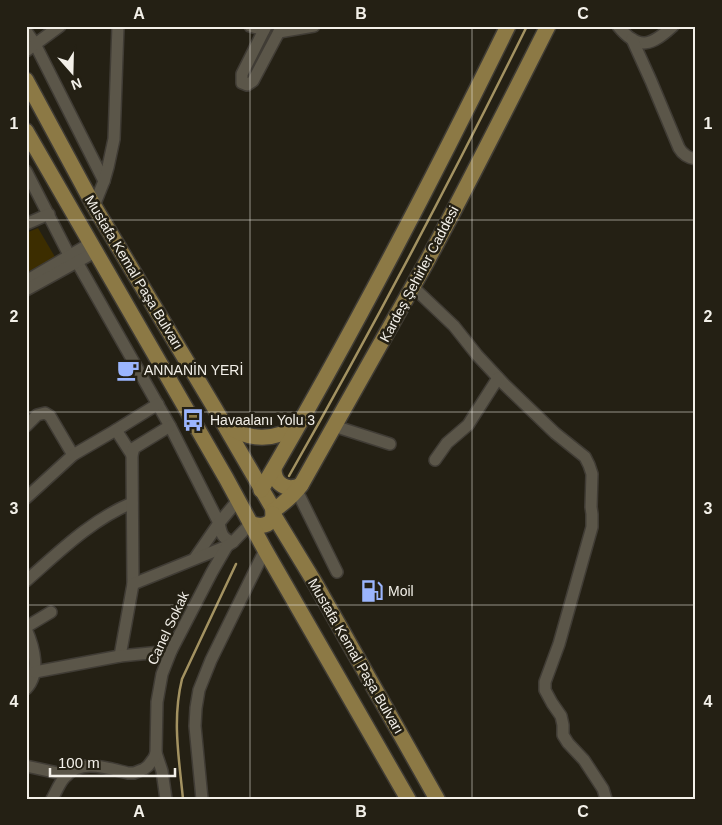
<svg xmlns="http://www.w3.org/2000/svg" width="722" height="825" font-family="Arial,sans-serif">
  <rect width="100%" height="100%" fill="#242014"/>
  <path fill="#3c2d00" d="M38 228 55 257 26 273V233Z"/>
  <g fill="none" stroke-linecap="round" stroke-linejoin="round">
    <g stroke="#a39261" stroke-width="2.5">
      <path d="M289 476C373 328 452 178 527 26"/>
      <path d="M183 799C179 758 172 720 182 679L236 564"/>
    </g>
    <defs>
      <g id="minor">
        <path d="M250 26 264 30"/>
        <path d="M266 26 242 74V83L247 85 253 81 282 26"/>
        <path d="M618 26C639 52 652 45 673 26"/>
        <path d="M26 31 35 44 104 181"/>
        <path d="M279 32 314 26"/>
        <path d="M632 39 651 81 679 148C683 155 688 158 696 159"/>
        <path d="M26 51 60 26"/>
        <path d="M26 171 69 255"/>
        <path d="M94 206 104 181 108 167 114 139 118 26"/>
        <path d="M26 224 49 214"/>
        <path d="M77 262 170 426 219 523C221 533 222 539 233 542"/>
        <path d="M26 281 91 243"/>
        <path d="M413 287 454 326 477 355 504 384 555 433 585 457 589 465 592 474 591 507 592 514V527L559 644 545 682V690L552 703 561 716 563 725V735L568 743 584 760 603 789 606 799"/>
        <path d="M26 290 95 252"/>
        <path d="M26 426 37 415 45 413 50 416 73 455"/>
        <path d="M334 426 390 444"/>
        <path d="M116 430 158 404"/>
        <path d="M435 460 447 443 468 425 498 378"/>
        <path d="M297 491 337 572"/>
        <path d="M26 498 73 455 116 430 132 455"/>
        <path d="M195 558 219 523 238 500"/>
        <path d="M26 581C59 552 91 520 132 503"/>
        <path d="M133 584 132 455 134 448 170 426"/>
        <path d="M26 627 51 612"/>
        <path d="M26 629C34 647 41 673 26 689"/>
        <path d="M120 656 133 584 227 546"/>
        <path d="M35 672 120 656 171 651"/>
        <path d="M156 753 162 771 166 799"/>
        <path d="M26 766 67 775"/>
        <path d="M52 799C56 792 59 784 64 778 80 758 107 768 128 773H134L144 769 148 766 154 758 156 753 157 702 162 674 171 651 212 572 227 546 233 542 251 523"/>
        <path d="M202 799 195 726 196 708 199 690 211 660 265 550"/>
      </g>
      <g id="major">
        <path d="M26 80 94 206 214 407 272 507C277 523 265 528 252 524"/>
        <path d="M26 131 226 478 265 550 408 799"/>
        <path d="M226 424C248 442 276 441 298 425"/>
        <path d="M274 469C274 484 287 492 301 485"/>
        <path d="M261 490C350 339 431 183 508 26"/>
        <path d="M273 511C284 503 293 496 301 485 343 411 385 337 426 263 468 185 508 105 548 26"/>
        <path d="M273 514 315 583 437 799"/>
      </g>
    </defs>
    <use href="#minor" stroke="#403c35" stroke-width="14"/>
    <use href="#major" stroke="#403c35" stroke-width="18"/>
    <use href="#minor" stroke="#5b5649" stroke-width="11"/>
    <use href="#major" stroke="#8c7945" stroke-width="15"/>
  </g>
  <path fill="none" stroke="#f3f0e9" stroke-width="1" stroke-opacity="0.55" d="M250 26V799M472 26V799M26 220H696M26 412H696M26 605H696"/>
  <defs>
    <symbol id="cafe-bare" viewBox="-9 -9 18 18"><path d="M-5.5-4.5H6V0H3Q3 3.5 0 3.5H-2.5Q-5.5 3.5-5.5 0ZM3-3.2v2h1.7v-2ZM-6 4.5H4V6H-6Z" fill="#9bb5fd" stroke="#242014" stroke-width="2.5" paint-order="stroke"/></symbol>
    <symbol id="bus-bare" viewBox="-9 -9 18 18"><path d="M-5-6H5V4H4V6H2V4H-2V6H-4V4H-5ZM-3.5-4V0h7V-4ZM-3.5 1.2v1.5H-2V1.2ZM2 1.2v1.5H3.5V1.2Z" fill="#9bb5fd" stroke="#242014" stroke-width="2.5" paint-order="stroke"/></symbol>
    <symbol id="fuel-bare" viewBox="-9 -9 18 18"><path d="M-5.5-6h7V0h2V4h1.3V-2.5L3-4.5l.8-.8L6-3V5H2.5V1h-1V6h-7ZM-4.2-4.7v3.2H.2V-4.7Z" fill="#9bb5fd" stroke="#242014" stroke-width="2.5" paint-order="stroke"/></symbol>
  </defs>
  <g fill-rule="evenodd">
    <use href="#cafe-bare" x="112" y="354" width="32" height="32"/>
    <use href="#bus-bare" x="177" y="404" width="32" height="32"/>
    <use href="#fuel-bare" x="356" y="575" width="32" height="32"/>
  </g>
  <g text-anchor="middle" dominant-baseline="central" stroke-width="5" stroke-linejoin="round" paint-order="stroke">
    <g font-size="14" fill="#f3f0e9" stroke="#242014">
      <text transform="translate(134 272) rotate(59)">Mustafa Kemal Paşa Bulvarı</text>
      <text transform="translate(419 274) rotate(-62)">Kardeş Şehirler Caddesi</text>
      <text transform="translate(168 628) rotate(-65)">Canel Sokak</text>
      <text transform="translate(356 656) rotate(60)">Mustafa Kemal Paşa Bulvarı</text>
    </g>
    <g font-size="14" fill="#f3f0e9" stroke="#242014" text-anchor="start">
      <text x="144" y="370">ANNANİN YERİ</text>
      <text x="210" y="420">Havaalanı Yolu 3</text>
      <text x="388" y="591">Moil</text>
    </g>
  </g>
  <rect width="722" height="825" fill="none" stroke="#242014" stroke-width="55"/>
  <g transform="translate(72 72) rotate(160)" stroke="#242014" stroke-width="4" paint-order="stroke">
  <path d="M0-4L9 19L0 12L-9 19Z" fill="#f3f0e9"/>
  <text y="-8" font-size="14" font-weight="bold" text-anchor="middle" fill="#f3f0e9">N</text>
  </g>
  <path d="M50 768v8h125v-8" fill="none" stroke="#f3f0e9" stroke-width="2.5"/>
  <text x="58" y="768" font-size="15" fill="#f3f0e9" stroke="#242014" stroke-width="4" paint-order="stroke">100 m</text>
  <rect x="28" y="28" width="666" height="770" fill="none" stroke="#f3f0e9" stroke-width="2"/>
  <g font-size="16" text-anchor="middle" font-weight="bold" fill="#f3f0e9">
    <text x="139" y="19">A</text>
    <text x="361" y="19">B</text>
    <text x="583" y="19">C</text>
    <text x="14" y="129">1</text>
    <text x="708" y="129">1</text>
    <text x="14" y="322">2</text>
    <text x="708" y="322">2</text>
    <text x="14" y="514">3</text>
    <text x="708" y="514">3</text>
    <text x="14" y="707">4</text>
    <text x="708" y="707">4</text>
    <text x="139" y="817">A</text>
    <text x="361" y="817">B</text>
    <text x="583" y="817">C</text>
  </g>
</svg>
